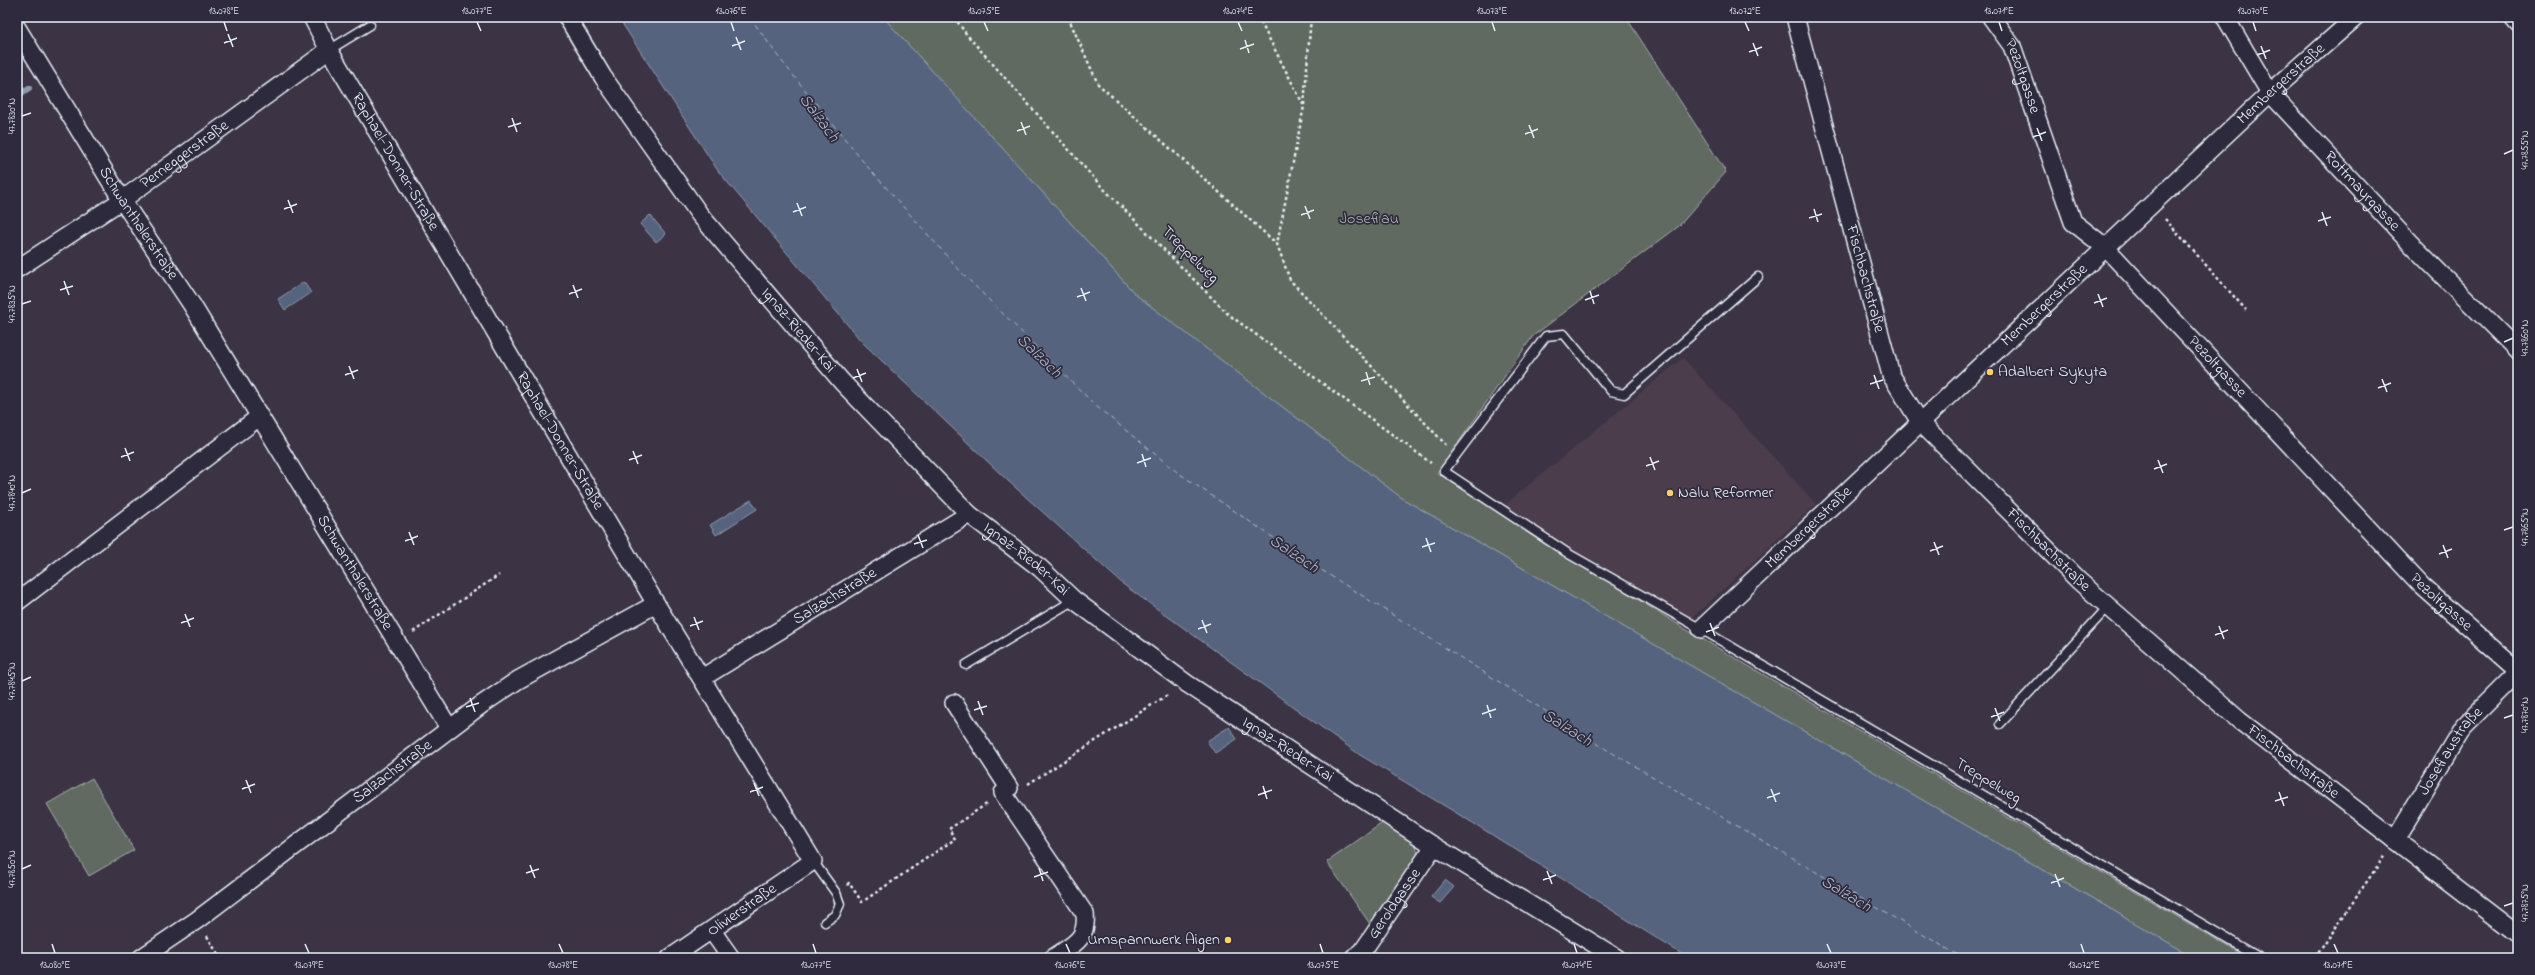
<svg xmlns="http://www.w3.org/2000/svg" width="2535" height="975" font-family="'Indie Flower',sans-serif">
  <rect width="100%" height="100%" fill="#3c3344"/>
  <filter id="ink" filterUnits="userSpaceOnUse"><feTurbulence type="fractalNoise" baseFrequency=".025" numOctaves="2"/><feDisplacementMap in="SourceGraphic" scale="8" xChannelSelector="R" yChannelSelector="G"/><feConvolveMatrix kernelMatrix="1 2 1 2 8 2 1 2 1" color-interpolation-filters="sRGB"/></filter>
  <g filter="url(#ink)">
    <path fill="#4b3e4c" d="M1683 358 1816 504 1682 627 1496 512Z"/>
    <g fill="#606b60" stroke="#a4aeac">
      <path d="M883 17H1626L1726 172 1679 226 1533 336 1437 473 1682 627 2248 958H2195L1403 499 1136 295Z"/>
      <path d="M92 778 134 850 89 876 47 804Z"/>
      <path d="M1385 821 1415 841 1418 854 1370 924 1327 862Z"/>
    </g>
    <g fill="#54647e" stroke="#8f9caf">
      <path d="M618 17H883L1136 295 1403 499 2195 958H1688L1478 826 1360 755 1124 585 1007 480 862 342 718 171Z"/>
      <path d="M650 215 666 234 656 242 640 224Z"/>
      <path d="M304 282 311 293 285 310 278 299Z"/>
      <path d="M751 500 757 509 716 535 710 525Z"/>
      <path d="M1229 727 1237 739 1215 753 1207 741Z"/>
      <path d="M1445 880 1454 887 1440 903 1431 897Z"/>
    </g>
    <g fill="none" stroke-linecap="round" stroke-linejoin="round">
      <path stroke="#8f9caf" stroke-width="6" d="M17 96 29 88"/>
      <path stroke="#adb9c7" stroke-width="1" stroke-dasharray="5 4" stroke-linecap="butt" d="M750 17 780 59 866 165 962 273 1096 406 1177 472 1315 566 1609 751 1963 958"/>
      <defs>
        <g id="service">
          <path d="M329 50 370 25"/>
          <path d="M1758 277 1624 394 1611 391 1564 334 1546 336 1444 471 1569 554 1701 629 2260 958"/>
          <path d="M966 665 1074 600"/>
          <path d="M2000 724 2109 606"/>
          <path d="M813 861 836 893 840 904 835 915 825 922"/>
        </g>
        <g id="minor">
          <path id="s1" d="M312 17 329 50 656 604 813 861 670 958"/>
          <path id="s2" d="M567 17 603 77 700 215 842 382 969 514 1040 568 1074 600 1186 683 1434 846 1617 958"/>
          <path id="s3" d="M1795 17 1891 375 1920 422 2079 581 2240 721 2518 934"/>
          <path id="s4" d="M1991 17 2012 46 2073 222 2105 247 2422 586 2518 671"/>
          <path id="s5" d="M2225 17 2270 93 2410 243 2518 351"/>
          <path d="M2512 17 2518 24"/>
          <path id="s6" d="M17 28 122 200 192 305 449 728"/>
          <path id="s7" d="M17 269 122 200 329 50"/>
          <path d="M17 602 259 417"/>
          <path id="s8" d="M1701 629 2270 93 2356 17"/>
          <path id="s9" d="M702 678 969 514"/>
          <path d="M954 703 1009 788 1003 793 1085 914C1088 940 1072 945 1053 958"/>
          <path id="s10" d="M2395 840 2463 727 2518 672"/>
          <path d="M712 931 731 958"/>
          <path id="s11" d="M141 958 197 920 481 705 518 680 656 604"/>
          <path id="s12" d="M1353 958 1362 952 1434 846"/>
        </g>
      </defs>
      <use href="#service" stroke="#e8f1f8" stroke-width="11"/>
      <use href="#minor" stroke="#e8f1f8" stroke-width="20"/>
      <g stroke="#e8f1f8" stroke-width="2.5" stroke-dasharray="3 3" stroke-linecap="butt">
        <path d="M954 17 967 35 1101 186 1228 314 1431 463"/>
        <path d="M1068 17 1098 84 1276 243"/>
        <path d="M1258 17 1304 106 1277 244 1290 280 1446 445"/>
        <path d="M1304 105 1311 17"/>
        <path d="M2165 219 2246 310"/>
        <path d="M413 632 499 575"/>
        <path d="M1028 784 1169 694"/>
        <path d="M847 885 849 883 862 902 955 839 949 829 988 803"/>
        <path d="M207 936 220 958"/>
        <path d="M2315 958 2385 855"/>
      </g>
      <use href="#service" stroke="#2f2a3d" stroke-width="8"/>
      <use href="#minor" stroke="#2f2a3d" stroke-width="17"/>
    </g>
  </g>
  <path fill="none" stroke="#e8f1f8" stroke-width="1.5" d="M224 22 227 31M477 22 481 31M731 22 734 31M984 22 988 31M1238 22 1242 31M1492 22 1495 31M1745 22 1749 31M1999 22 2002 31M2253 22 2256 31M228 34 233 47M736 37 741 50M1245 40 1249 53M224 43 237 38M1753 43 1758 56M732 46 745 41M2261 46 2266 59M1240 49 1254 44M1749 52 1762 47M2257 55 2270 50M22 116 31 113M512 118 517 132M1021 122 1026 135M1529 125 1534 138M508 127 521 123M2037 128 2042 141M1017 131 1030 126M1525 134 1538 129M2033 137 2046 132M2504 154 2513 150M288 200 293 213M797 203 802 216M1305 206 1310 219M284 209 297 204M1814 209 1818 222M793 212 806 207M2322 212 2327 226M1301 215 1314 210M1809 218 1822 214M2318 221 2331 217M64 281 69 295M573 285 578 298M1081 288 1086 301M60 290 73 286M1590 291 1594 304M569 294 582 289M2098 294 2103 307M1077 297 1090 292M1585 300 1599 295M2094 303 2107 298M22 304 31 301M2504 342 2513 338M349 366 354 379M857 369 862 382M1366 372 1370 385M345 375 358 370M1874 375 1879 389M853 378 866 373M2382 379 2387 392M1361 381 1375 377M1870 384 1883 380M2378 388 2391 383M125 448 130 461M633 451 638 464M1142 454 1146 467M121 457 134 452M1650 457 1655 470M629 460 642 455M2158 460 2163 473M1137 463 1151 458M1646 466 1659 461M2154 469 2167 464M22 493 31 489M2504 530 2513 527M409 532 414 545M918 535 923 548M1426 538 1431 552M405 541 418 536M1934 542 1939 555M914 544 927 540M2443 545 2448 558M1422 547 1435 543M1930 551 1943 546M2439 554 2452 549M185 614 190 627M694 617 699 630M1202 620 1207 633M181 623 194 618M1710 623 1715 636M690 626 703 621M2219 626 2224 639M1198 629 1211 624M1706 632 1719 627M2215 635 2228 630M22 681 31 677M470 698 475 712M978 701 983 715M1487 705 1491 718M466 707 479 703M1995 708 2000 721M974 710 987 706M1482 714 1496 709M1991 717 2004 712M2504 718 2513 715M246 780 251 793M754 783 759 796M1263 786 1267 799M242 789 255 784M1771 789 1776 802M750 792 763 787M2279 792 2284 806M1258 795 1272 790M1767 798 1780 793M2275 801 2288 797M530 865 535 878M1039 868 1043 881M22 869 31 865M1547 871 1552 884M526 873 539 869M2055 874 2060 887M1034 877 1048 872M1543 880 1556 875M2051 883 2064 878M2504 906 2513 903M52 944 55 953M305 944 309 953M559 944 563 953M813 944 816 953M1066 944 1070 953M1320 944 1323 953M1574 944 1577 953M1827 944 1831 953M2081 944 2084 953M2334 944 2338 953"/>
  <g fill="#ffd166" stroke="#2f2a3d" stroke-width="1.5">
    <circle cx="1990" cy="372" r="4"/>
    <circle cx="1670" cy="493" r="4"/>
    <circle cx="1228" cy="940" r="4"/>
  </g>
  <g text-anchor="middle" dominant-baseline="central" stroke-width="3.5" stroke-linejoin="round" paint-order="stroke">
    <g font-size="16" fill="#e8f1f8" stroke="#2f2a3d">
      <text stroke="none"><textPath href="#s4" startOffset="68">Pezoltgasse</textPath></text>
      <text stroke="none"><textPath href="#s8" startOffset="796">Membergerstraße</textPath></text>
      <text stroke="none"><textPath href="#s7" startOffset="203">Perneggerstraße</textPath></text>
      <text stroke="none"><textPath href="#s1" startOffset="167">Raphael-Donner-Straße</textPath></text>
      <text stroke="none"><textPath href="#s5" startOffset="223">Rottmayrgasse</textPath></text>
      <text stroke="none"><textPath href="#s6" startOffset="230">Schwanthalerstraße</textPath></text>
      <text transform="translate(1190 255) rotate(45)">Treppelweg</text>
      <text stroke="none"><textPath href="#s3" startOffset="271">Fischbachstraße</textPath></text>
      <text stroke="none"><textPath href="#s8" startOffset="472">Membergerstraße</textPath></text>
      <text stroke="none"><textPath href="#s2" startOffset="390">Ignaz-Rieder-Kai</textPath></text>
      <text stroke="none"><textPath href="#s4" startOffset="427">Pezoltgasse</textPath></text>
      <text stroke="none"><textPath href="#s1" startOffset="491">Raphael-Donner-Straße</textPath></text>
      <text stroke="none"><textPath href="#s8" startOffset="148">Membergerstraße</textPath></text>
      <text stroke="none"><textPath href="#s3" startOffset="607">Fischbachstraße</textPath></text>
      <text stroke="none"><textPath href="#s2" startOffset="714">Ignaz-Rieder-Kai</textPath></text>
      <text stroke="none"><textPath href="#s6" startOffset="641">Schwanthalerstraße</textPath></text>
      <text stroke="none"><textPath href="#s9" startOffset="156">Salzachstraße</textPath></text>
      <text stroke="none"><textPath href="#s4" startOffset="752">Pezoltgasse</textPath></text>
      <text stroke="none"><textPath href="#s2" startOffset="1038">Ignaz-Rieder-Kai</textPath></text>
      <text stroke="none"><textPath href="#s10" startOffset="105">Josefiaustraße</textPath></text>
      <text stroke="none"><textPath href="#s3" startOffset="931">Fischbachstraße</textPath></text>
      <text stroke="none"><textPath href="#s11" startOffset="313">Salzachstraße</textPath></text>
      <text transform="translate(1988 781) rotate(31)">Treppelweg</text>
      <text stroke="none"><textPath href="#s12" startOffset="69">Geroldgasse</textPath></text>
      <text transform="translate(742 910) rotate(-35)">Olivierstraße</text>
    </g>
    <g font-size="16" fill="#abb5b4" stroke="#2f2a3d">
      <text x="1369" y="219">Josefiau</text>
    </g>
    <g font-size="16" fill="#e8f1f8" stroke="#2f2a3d" text-anchor="start">
      <text x="1998" y="372">Adalbert Sykyta</text>
      <text x="1678" y="493">Nalu Reformer</text>
      <text x="1220" y="940" text-anchor="end">Umspannwerk Aigen</text>
    </g>
    <g font-size="17" font-style="italic" fill="#adb9c7" stroke="#2f2a3d">
      <text transform="translate(819 118) rotate(53)">Salzach</text>
      <text transform="translate(1039 356) rotate(44)">Salzach</text>
      <text transform="translate(1294 554) rotate(34)">Salzach</text>
      <text transform="translate(1567 728) rotate(32)">Salzach</text>
      <text transform="translate(1846 894) rotate(31)">Salzach</text>
    </g>
  </g>
  <rect width="2535" height="975" fill="none" stroke="#2f2a3d" stroke-width="44"/>
  <rect x="22" y="22" width="2491" height="931" fill="none" stroke="#e8f1f8" stroke-width="1.5"/>
  <g font-size="10" text-anchor="middle" fill="#e8f1f8">
    <text x="224" y="14">13.078°E</text>
    <text x="477" y="14">13.077°E</text>
    <text x="731" y="14">13.076°E</text>
    <text x="984" y="14">13.075°E</text>
    <text x="1238" y="14">13.074°E</text>
    <text x="1492" y="14">13.073°E</text>
    <text x="1745" y="14">13.072°E</text>
    <text x="1999" y="14">13.071°E</text>
    <text x="2253" y="14">13.070°E</text>
    <text transform="translate(11 116) rotate(-90)" y="4">47.7830°N</text>
    <text transform="translate(2524 150) rotate(-90)" y="4">47.7855°N</text>
    <text transform="translate(11 304) rotate(-90)" y="4">47.7835°N</text>
    <text transform="translate(2524 338) rotate(-90)" y="4">47.7860°N</text>
    <text transform="translate(11 493) rotate(-90)" y="4">47.7840°N</text>
    <text transform="translate(2524 527) rotate(-90)" y="4">47.7865°N</text>
    <text transform="translate(11 681) rotate(-90)" y="4">47.7845°N</text>
    <text transform="translate(2524 715) rotate(-90)" y="4">47.7870°N</text>
    <text transform="translate(11 869) rotate(-90)" y="4">47.7850°N</text>
    <text transform="translate(2524 903) rotate(-90)" y="4">47.7875°N</text>
    <text x="55" y="968">13.080°E</text>
    <text x="309" y="968">13.079°E</text>
    <text x="563" y="968">13.078°E</text>
    <text x="816" y="968">13.077°E</text>
    <text x="1070" y="968">13.076°E</text>
    <text x="1323" y="968">13.075°E</text>
    <text x="1577" y="968">13.074°E</text>
    <text x="1831" y="968">13.073°E</text>
    <text x="2084" y="968">13.072°E</text>
    <text x="2338" y="968">13.071°E</text>
  </g>
</svg>
